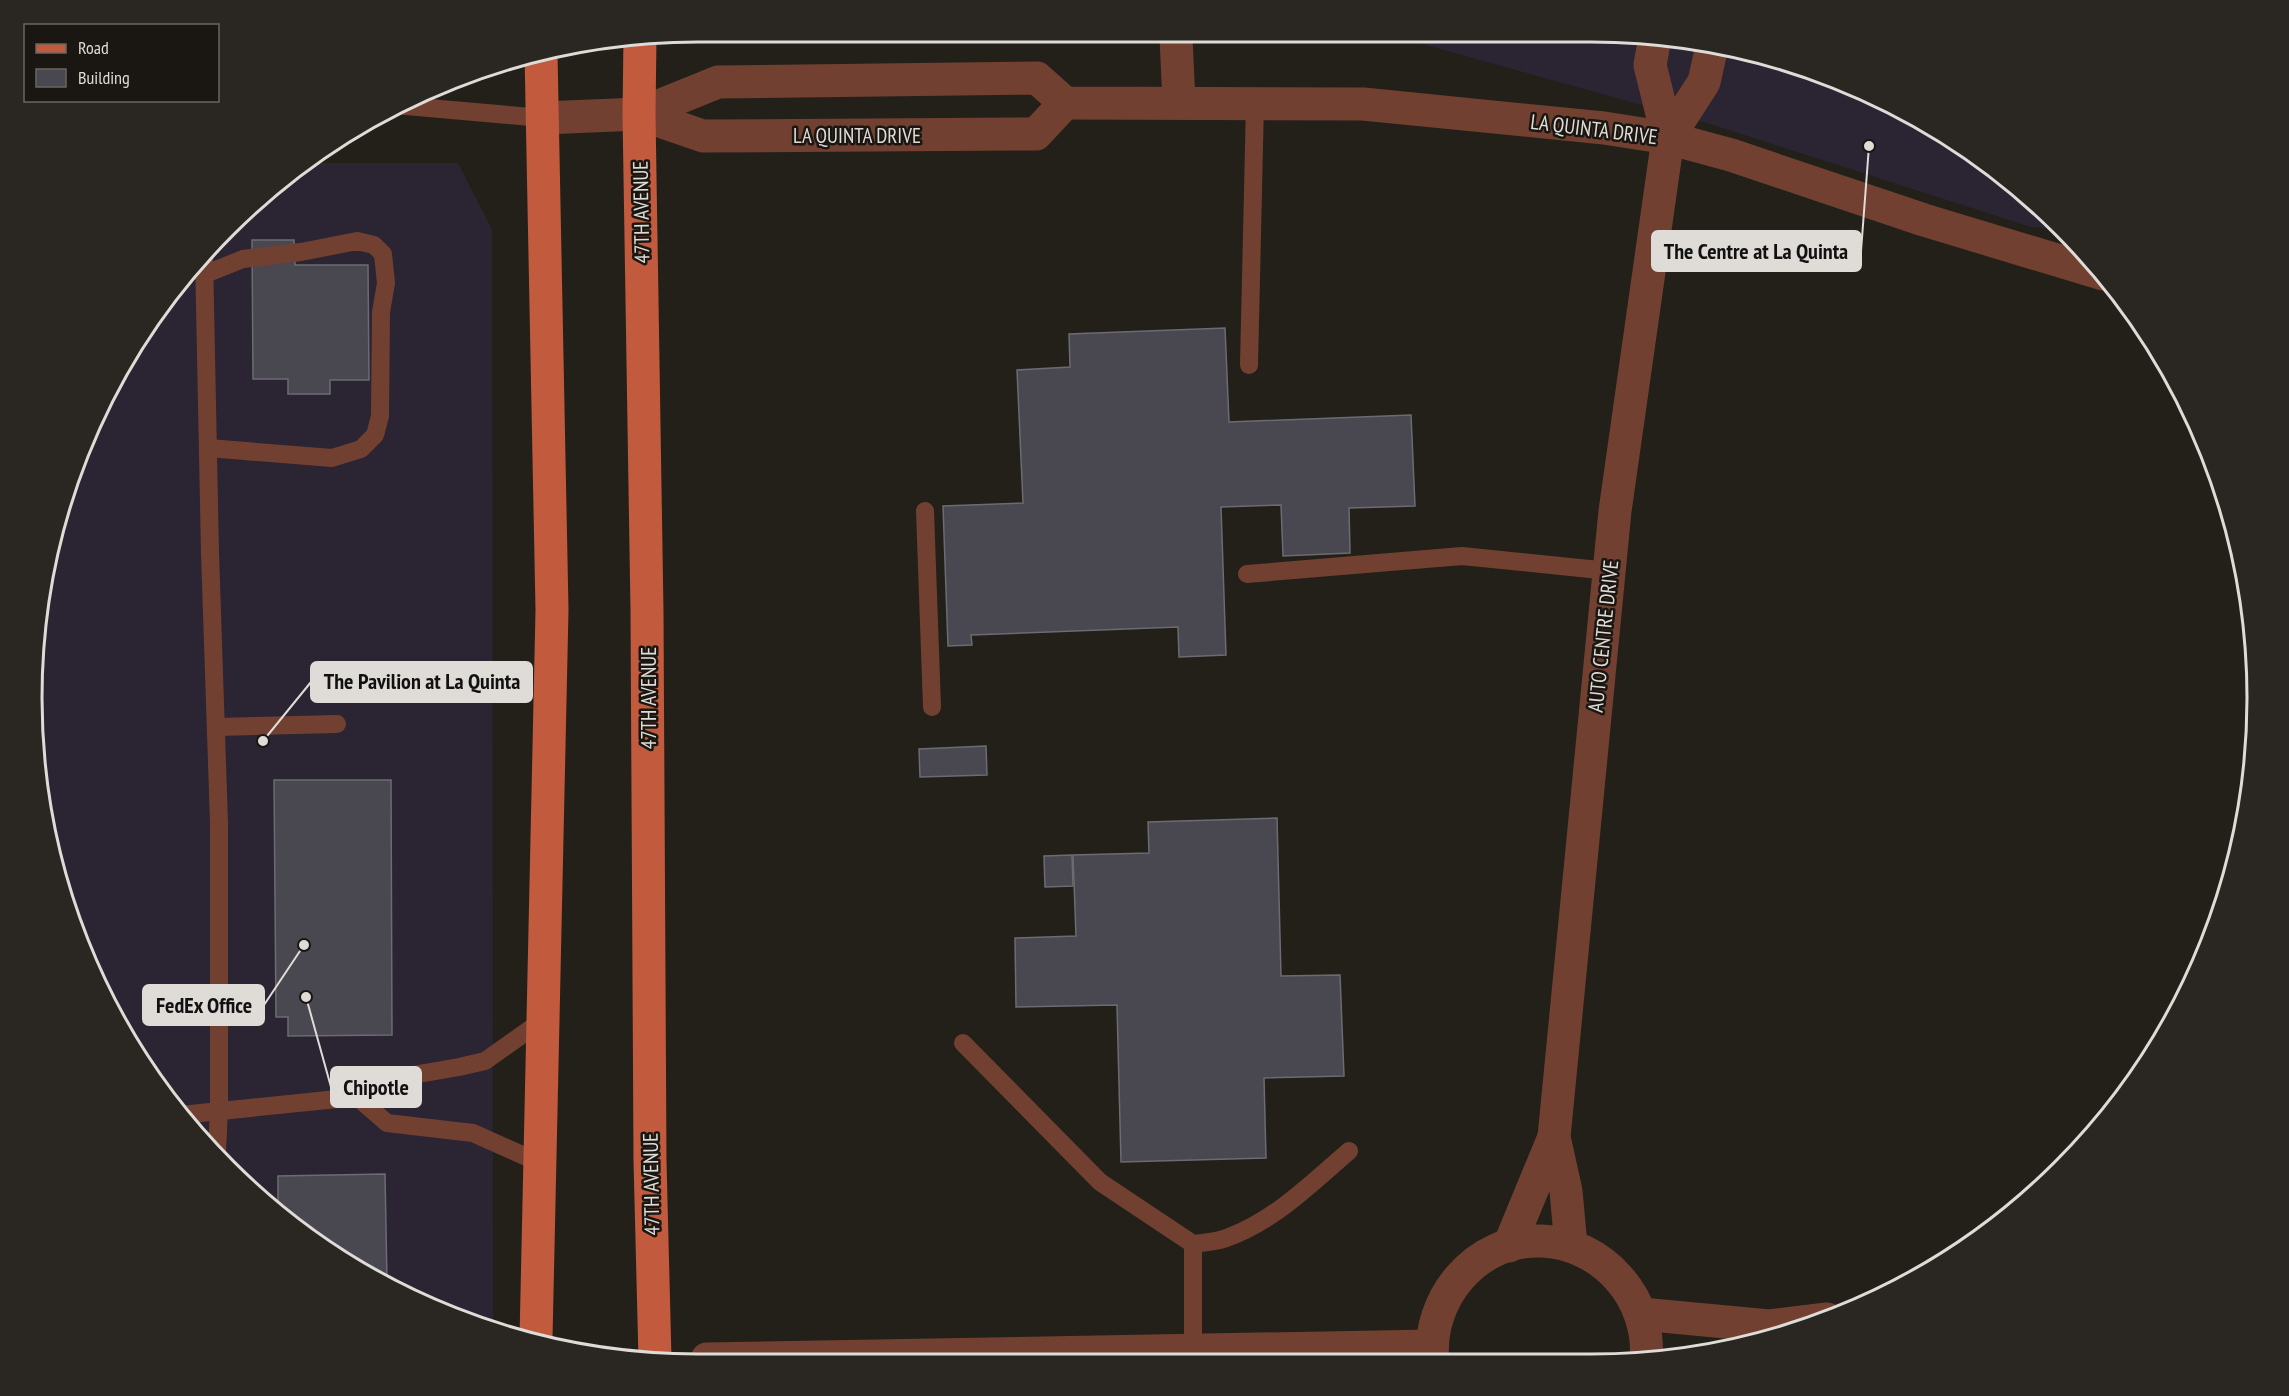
<svg xmlns="http://www.w3.org/2000/svg" width="2289" height="1396" font-family="'PT Sans Narrow',sans-serif">
  <rect width="100%" height="100%" fill="#23201a"/>
  <g fill="#2b2433">
    <path d="M1397 37H1678L1846 82 1996 169 2062 230 2031 227 1710 124Z"/>
    <path d="M302 163H458L492 230 493 1327 443 1314 293 1227 169 1103 100 993 67 912 37 785 32 698 37 611 67 484 144 327 226 227 293 169Z"/>
  </g>
  <g fill="#49474f" stroke="#6c6b73" stroke-width="1.5">
    <path d="M252 240H294L295 265H368L369 380H330V394H288V379H253Z"/>
    <path d="M1225 328 1229 422 1411 415 1415 506 1349 508 1350 553 1283 556 1281 505 1221 507 1226 655 1179 657 1178 627 971 635 972 645 948 646 943 506 1023 503 1017 370 1070 367 1069 334Z"/>
    <path d="M986 746 987 775 920 777 919 749Z"/>
    <path d="M274 780H391L392 1035 288 1036V1017H276Z"/>
    <path d="M1277 818 1281 976 1340 975 1344 1076 1264 1078 1266 1158 1121 1162 1117 1005 1016 1007 1015 938 1076 936 1073 855 1149 853 1148 822Z"/>
    <path d="M1072 855 1073 886 1045 887 1044 856Z"/>
    <path d="M385 1174 387 1281 293 1227 278 1213V1176Z"/>
  </g>
  <g fill="none" stroke-linecap="round" stroke-linejoin="round">
    <g stroke="#724031" stroke-width="18">
      <path d="M395 105 543 118"/>
      <path d="M204 255 210 553 219 823V1110L217 1151"/>
      <path d="M203 275 243 259 301 252 357 241 374 245 383 254 386 283 381 312 380 416 375 435 361 449 332 458 208 448"/>
      <path d="M1249 365 1255 103"/>
      <path d="M925 511 932 707"/>
      <path d="M1247 574 1462 556 1609 571"/>
      <path d="M216 727 337 724"/>
      <path d="M963 1043 1100 1182 1193 1244C1205 1242 1219 1242 1229 1237 1275 1220 1312 1183 1349 1151"/>
      <path d="M357 1097 387 1123 473 1133 540 1163"/>
      <path d="M181 1115 357 1097 390 1079 459 1067 485 1061 543 1020"/>
      <path d="M1193 1356V1244"/>
    </g>
    <g stroke="#724031" stroke-width="33">
      <path d="M1176 37 1179 103"/>
      <path d="M639 114 703 136 1036 134 1065 103"/>
      <path d="M543 118 639 114 718 82 1037 78 1065 103 1363 104 1604 128 1668 138 1731 155 1924 220 2103 274"/>
      <path d="M1668 138 1704 82 1712 46"/>
      <path d="M1509 1246 1554 1137"/>
      <path d="M1571 1246 1566 1191 1554 1137 1615 511 1668 138 1650 65 1655 37"/>
      <path d="M1641 1314 1769 1326 1827 1319"/>
      <path d="M707 1359 1431 1346"/>
      <path d="M1433 1362C1426 1300 1475 1239 1541 1241 1603 1243 1652 1299 1646 1361"/>
    </g>
    <g stroke="#c25a3d" stroke-width="33">
      <path d="M640 37 639 114 647 611 650 1161 655 1359"/>
      <path d="M536 1339 552 610 541 53"/>
    </g>
  </g>
  <g text-anchor="middle" dominant-baseline="central" stroke-width="5" stroke-linejoin="round" paint-order="stroke">
    <g font-size="21" fill="#dfdcd8" stroke="#1a1611">
      <text transform="translate(1594 129) rotate(7)">LA QUINTA DRIVE</text>
      <text x="857" y="135">LA QUINTA DRIVE</text>
      <text transform="translate(641 212) rotate(-91)">47TH AVENUE</text>
      <text transform="translate(1603 636) rotate(-84)">AUTO CENTRE DRIVE</text>
      <text transform="translate(648 698) rotate(-90)">47TH AVENUE</text>
      <text transform="translate(651 1184) rotate(-91)">47TH AVENUE</text>
    </g>
  </g>
  <path d="M0 0H2289V1396H0ZM698 42H1591A656 656 0 0 1 2247 698V698A656 656 0 0 1 1591 1354H698A656 656 0 0 1 42 698V698A656 656 0 0 1 698 42Z" fill="#2a2621" fill-rule="evenodd"/>
  <path fill="none" stroke="#dfdcd8" stroke-width="3" d="M698 42H1591A656 656 0 0 1 2247 698V698A656 656 0 0 1 1591 1354H698A656 656 0 0 1 42 698V698A656 656 0 0 1 698 42Z"/>
  <path fill="none" stroke="#dfdcd8" stroke-width="2" d="M1869 146L1861 251M263 741L311 682M304 945L264 1005M306 997L331 1087"/>
  <g fill="#dfdcd8" stroke="#1a1611" stroke-width="2">
    <circle cx="1869" cy="146" r="6"/>
    <circle cx="263" cy="741" r="6"/>
    <circle cx="304" cy="945" r="6"/>
    <circle cx="306" cy="997" r="6"/>
  </g>
  <g fill="#dfdcd8" stroke="#dfdcd8" stroke-width="2">
    <rect x="1652" y="231" width="209" height="40" rx="6"/>
    <rect x="311" y="662" width="221" height="40" rx="6"/>
    <rect x="143" y="985" width="121" height="40" rx="6"/>
    <rect x="331" y="1067" width="90" height="40" rx="6"/>
  </g>
  <g font-size="22" text-anchor="middle" font-weight="bold" fill="#111">
    <text x="1756" y="259">The Centre at La Quinta</text>
    <text x="422" y="689">The Pavilion at La Quinta</text>
    <text x="204" y="1013">FedEx Office</text>
    <text x="376" y="1095">Chipotle</text>
  </g>
  <rect x="24" y="24" width="195" height="78" fill="#1a1611" stroke="#696561" stroke-width="1.5"/>
  <rect x="36" y="44" width="30" height="9" fill="#c25a3d" stroke="#696561" stroke-width="1.5"/>
  <text x="78" y="54" font-size="18" fill="#dfdcd8">Road</text>
  <rect x="36" y="69" width="30" height="18" fill="#49474f" stroke="#696561" stroke-width="1.5"/>
  <text x="78" y="84" font-size="18" fill="#dfdcd8">Building</text>
</svg>
